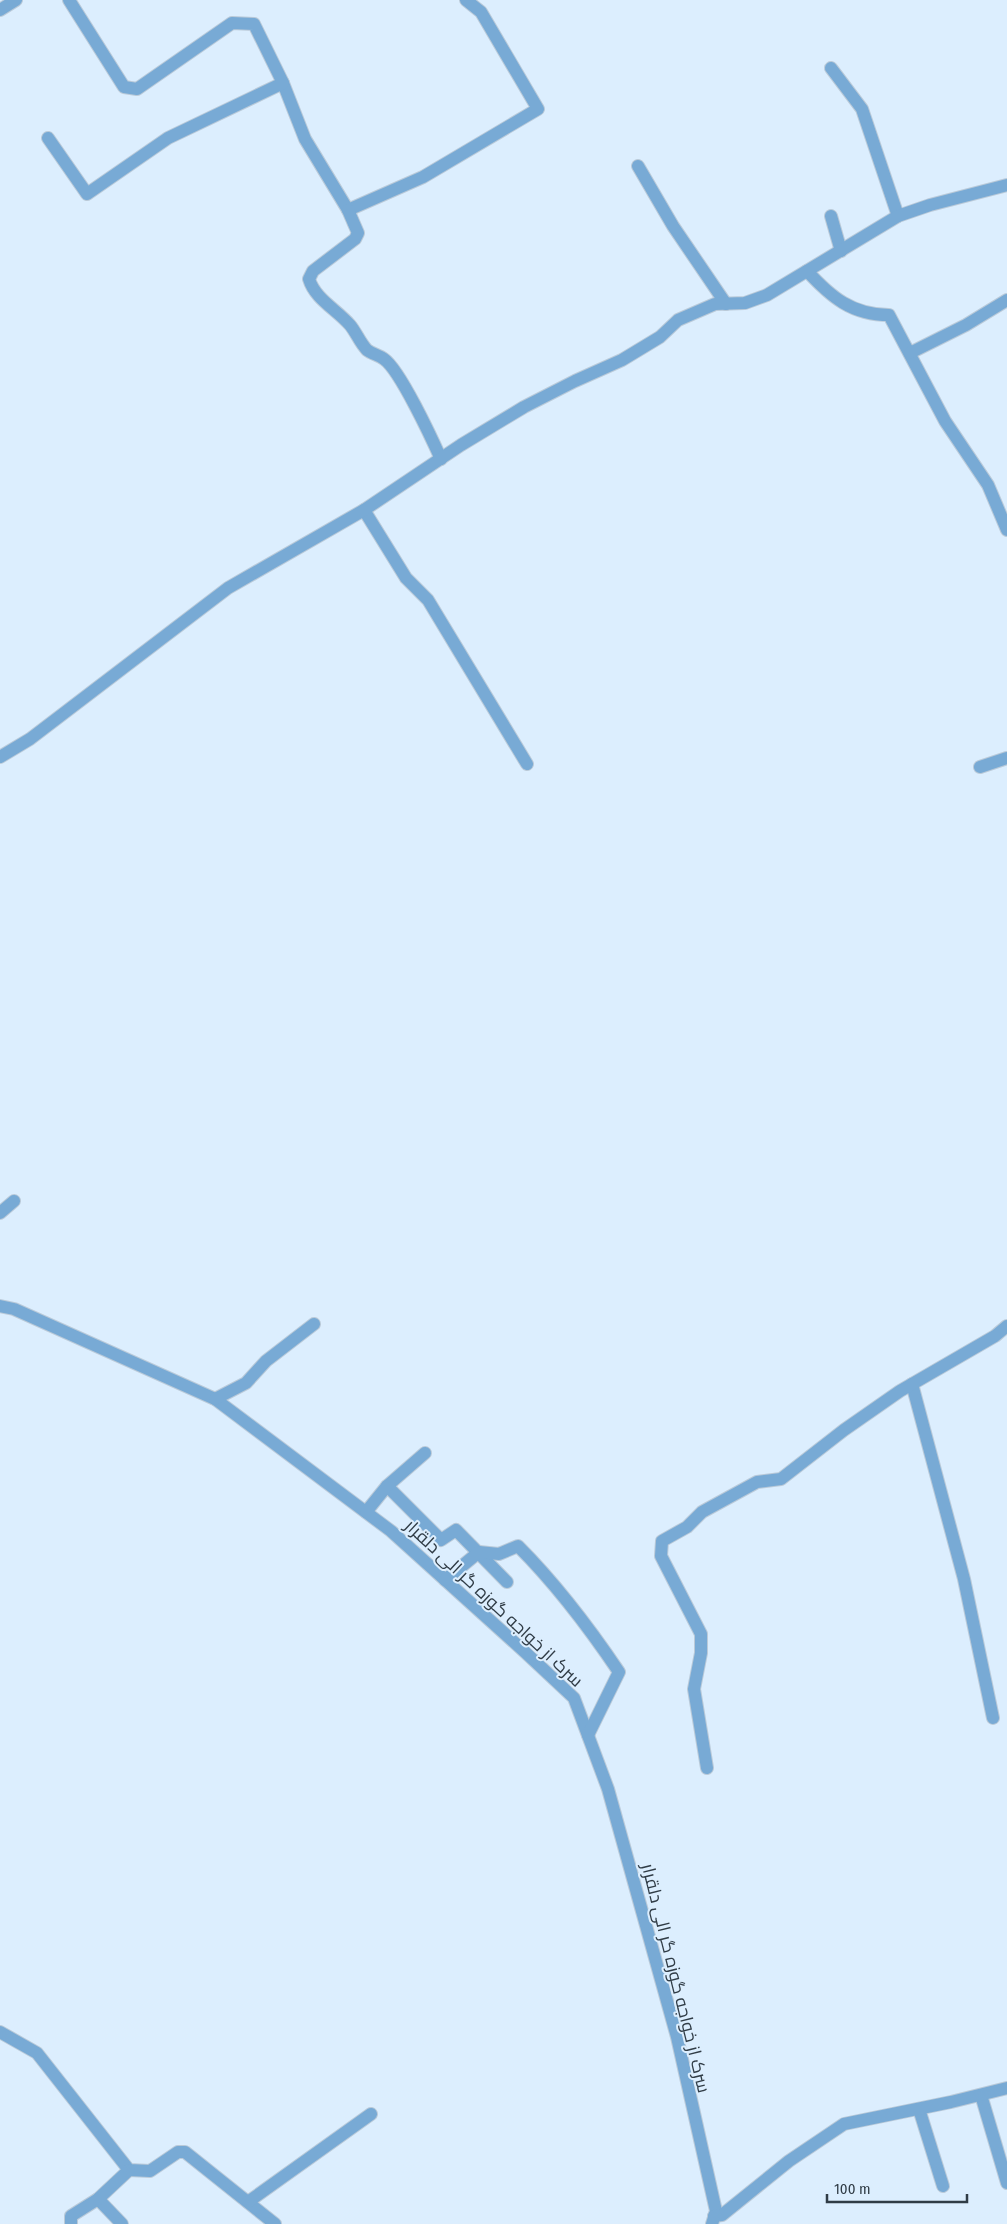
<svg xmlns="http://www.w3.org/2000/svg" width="1007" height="2224" font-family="'Fira Sans Condensed',Cairo,sans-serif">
  <rect width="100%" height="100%" fill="#dceefe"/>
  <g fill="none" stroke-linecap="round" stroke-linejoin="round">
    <defs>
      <g id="minor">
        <path d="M0 10 16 0"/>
        <path d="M831 68 862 109 898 216"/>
        <path d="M283 83 305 139 348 210 423 177 538 109 481 12 466 0"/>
        <path d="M48 138 87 194 168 138 283 83 254 24 232 23 137 89 124 87 69 0"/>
        <path d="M638 166 673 226 726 304"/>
        <path d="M348 210 358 233 355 239 313 271 309 279C315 299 336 309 350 325 356 332 360 343 367 350 372 354 379 355 384 359 400 370 432 439 441 459"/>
        <path d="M831 216 841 251"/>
        <path d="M807 271C831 297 852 315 889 315L945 421 988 485 1007 530"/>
        <path d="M910 353 966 325 1007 300"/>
        <path d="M364 510 406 578 428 600 527 764"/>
        <path d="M0 757 30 739 228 588 364 510 461 445 524 407 575 381 622 360 660 337 678 320 715 304 745 303 767 295 898 216 930 205 1007 185"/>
        <path d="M980 767 1007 758"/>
        <path d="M0 1213 14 1201"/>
        <path d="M0 1306 14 1309 215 1399 391 1531 525 1652 574 1698 608 1789 677 2037 716 2211 712 2224"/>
        <path d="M912 1384 964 1579 993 1718"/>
        <path d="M215 1399 246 1383 266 1361 314 1324"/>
        <path d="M387 1486 441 1540 456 1530 507 1582"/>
        <path d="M366 1512 387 1486 425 1453"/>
        <path d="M445 1580 479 1552 499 1554 518 1546C557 1585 588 1626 619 1672L588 1735"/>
        <path d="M707 1768 694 1689 701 1653V1634L661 1556 662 1541 687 1527 702 1512 757 1482 781 1479 844 1430 900 1391 995 1336 1007 1326"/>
        <path d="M0 2032 37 2053 129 2170 150 2171 178 2152H185L275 2224"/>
        <path d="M981 2095 1007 2183"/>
        <path d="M919 2109 943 2186"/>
        <path d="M98 2199 122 2224"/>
        <path d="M248 2202 371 2114"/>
        <path d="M714 2216 722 2215 789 2161 844 2124 951 2102 1007 2088"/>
        <path d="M71 2224V2216L98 2199 129 2170"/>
      </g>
    </defs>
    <use href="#minor" stroke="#bacad9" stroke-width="14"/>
    <use href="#minor" stroke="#78aad5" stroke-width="12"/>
  </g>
  <g text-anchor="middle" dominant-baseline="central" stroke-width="4" stroke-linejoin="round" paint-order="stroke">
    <g font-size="18" fill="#303c46" stroke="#dceefe">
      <text transform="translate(494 1603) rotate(43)">سرک از خواجه گوزه گر الی دلقرار</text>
      <text transform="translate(676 1978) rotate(76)">سرک از خواجه گوزه گر الی دلقرار</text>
    </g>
  </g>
  <path d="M827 2194v8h140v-8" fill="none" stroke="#303c46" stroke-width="2.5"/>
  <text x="834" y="2194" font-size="15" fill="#303c46" stroke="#dceefe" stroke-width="4" paint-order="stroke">100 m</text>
</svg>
